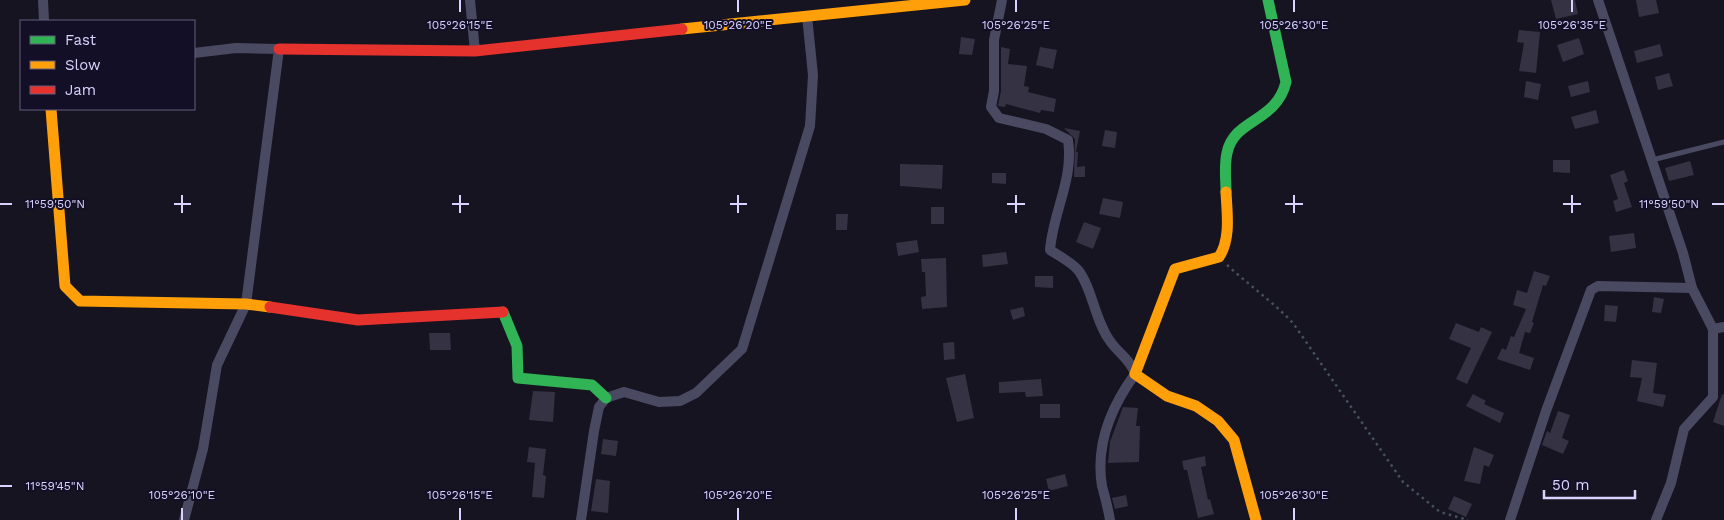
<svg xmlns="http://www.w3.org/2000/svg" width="1724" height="520" font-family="'Work Sans',sans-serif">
  <rect width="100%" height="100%" fill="#161421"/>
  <g fill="#343243">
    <path d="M1551 0H1575L1578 14 1556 19Z"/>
    <path d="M1636 0H1656L1659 13 1639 17Z"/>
    <path d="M1519 30 1540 32 1536 73 1519 71 1524 43 1517 42Z"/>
    <path d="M961 37 975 39 972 55 959 54Z"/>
    <path d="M1579 38 1584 54 1563 62 1557 45Z"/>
    <path d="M1660 44 1663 56 1637 63 1634 51Z"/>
    <path d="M1001 47 1010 49 1008 64 1027 66 1024 86 1029 87 1028 92 1056 99 1054 112 1041 110 1040 113 1006 104 1005 107 998 106 1001 91Z"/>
    <path d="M1040 47 1057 50 1053 69 1036 65Z"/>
    <path d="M1669 73 1673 86 1658 90 1655 77Z"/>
    <path d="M1526 81 1541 84 1538 100 1524 97Z"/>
    <path d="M1588 81 1590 92 1571 97 1568 86Z"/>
    <path d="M1596 110 1599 123 1575 129 1571 117Z"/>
    <path d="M1064 128 1080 131 1076 152H1078L1077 167 1085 166V177H1074L1075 139Z"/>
    <path d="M1105 130 1117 132 1115 148 1102 146Z"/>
    <path d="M1553 160H1570V173L1553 172Z"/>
    <path d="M1690 161 1694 175 1669 181 1665 168Z"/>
    <path d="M900 164 943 165 942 189 900 186Z"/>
    <path d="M1624 170 1628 181 1624 183 1632 207 1616 212 1613 201 1618 199 1610 175Z"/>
    <path d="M992 173H1006V184L992 183Z"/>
    <path d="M1103 198 1123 202 1120 218 1099 214Z"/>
    <rect x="931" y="207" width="13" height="17"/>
    <path d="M836 214H848L847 230H836Z"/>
    <path d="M1084 222 1101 228 1093 249 1076 242Z"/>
    <path d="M1634 233 1636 248 1611 252 1609 236Z"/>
    <path d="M917 240 919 252 898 256 896 243Z"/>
    <path d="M1006 252 1008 264 983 267 982 255Z"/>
    <path d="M946 258 947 307 922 309 921 297 926 296 925 272H922L921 259Z"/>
    <path d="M1534 271 1550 276 1546 286 1543 285 1532 322 1534 323 1530 333 1525 332 1519 353 1534 358 1530 370 1497 359 1502 348 1506 350 1511 336 1514 337 1526 309 1513 305 1517 290 1527 293Z"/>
    <path d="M1035 276H1053V288L1035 287Z"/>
    <path d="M1654 297 1664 299 1661 313 1652 312Z"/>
    <path d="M1605 305 1618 306 1616 322 1604 321Z"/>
    <path d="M1023 307 1025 316 1013 320 1010 310Z"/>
    <path d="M1456 323 1479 332 1481 327 1492 332 1467 384 1456 379 1471 348 1449 339Z"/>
    <path d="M429 333H450L451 350H430Z"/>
    <path d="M954 342 955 359 944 360 943 343Z"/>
    <path d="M1632 360 1657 363 1653 393 1666 395 1663 407 1637 401 1642 378 1630 377Z"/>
    <path d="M965 374 974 418 957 422 946 378Z"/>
    <path d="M1041 379 1043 396 1026 397 1025 392 999 393V382Z"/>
    <path d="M533 391 555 392 553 422 529 420Z"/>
    <path d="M1473 394 1486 401 1484 404 1504 413 1500 423 1466 406Z"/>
    <path d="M1722 394 1724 395V426L1713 422Z"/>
    <rect x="1040" y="404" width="20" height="14"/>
    <path d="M1123 407 1138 408 1136 426H1140L1139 462 1108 463 1110 442Z"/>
    <path d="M1558 411 1570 415 1562 438 1569 441 1563 454 1542 445 1547 431 1550 433Z"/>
    <path d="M603 439 618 441 616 456 601 454Z"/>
    <path d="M529 447 546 449 543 475 546 476 544 498 532 497 535 463 527 462Z"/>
    <path d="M1474 447 1494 455 1489 467 1484 465 1480 484 1464 481Z"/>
    <path d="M1205 456 1206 466 1201 467 1208 500 1210 499 1214 514 1198 518 1187 470H1184L1182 461Z"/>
    <path d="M1065 474 1068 486 1049 491 1046 479Z"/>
    <path d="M596 479 610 481 608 513 591 511Z"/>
    <path d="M1126 495 1128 506 1115 509 1112 498Z"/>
    <path d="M1454 496 1472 504 1466 517 1448 509Z"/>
  </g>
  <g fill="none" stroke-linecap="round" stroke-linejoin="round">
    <path stroke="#44505f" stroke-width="2.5" stroke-dasharray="2.5 4" stroke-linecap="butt" d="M1227 265C1249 285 1273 302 1293 323L1403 482 1440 512 1468 520"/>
    <path stroke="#4a4962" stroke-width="5" d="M1652 160 1724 142"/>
    <g stroke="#4a4962" stroke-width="10">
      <path d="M43 0 44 21"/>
      <path d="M470 0 475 51"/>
      <path d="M1002 0 994 40V91L991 107 999 118 1046 129 1068 140C1074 179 1053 212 1050 250 1059 256 1071 262 1078 270 1092 287 1095 321 1110 341 1118 353 1131 360 1135 374 1111 407 1095 444 1102 486 1105 497 1108 508 1110 520"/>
      <path d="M1598 0 1683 253 1692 288 1713 329 1724 327"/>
      <path d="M184 520 203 449 217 365 246 304 279 49 236 48 194 53"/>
      <path d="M581 520 594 431 599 407 606 398 624 392 659 402 680 401 696 393 742 349 810 126 813 75 807 16"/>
      <path d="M1510 520 1546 411 1591 290 1598 286 1692 288"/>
      <path d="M1656 520 1671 483 1684 429 1713 397V329"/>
    </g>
    <g stroke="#30b455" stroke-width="11">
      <path d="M1226 192C1226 179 1224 166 1227 153 1234 118 1276 123 1286 82L1268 0"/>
      <path d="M503 312 517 346 518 378 592 385 606 398"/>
    </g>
    <g stroke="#ff9f0a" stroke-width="11">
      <path d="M682 29 965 0"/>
      <path d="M51 109 65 286 80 301 246 304 270 307"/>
      <path d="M1226 192C1227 213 1231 239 1219 257L1175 269 1135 374 1167 396 1196 406 1218 421 1234 440 1256 520"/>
    </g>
    <g stroke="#e5322d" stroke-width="11">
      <path d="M279 49 475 51 682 29"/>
      <path d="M270 307 358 320 503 312"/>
    </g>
  </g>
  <path fill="none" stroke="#d9d4ff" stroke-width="2" d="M460 0V12M738 0V12M1016 0V12M1294 0V12M1572 0V12M182 195V213M460 195V213M738 195V213M1016 195V213M1294 195V213M1572 195V213M0 204H12M174 204H191M452 204H469M730 204H747M1007 204H1025M1285 204H1303M1563 204H1581M1712 204H1724M0 486H12M182 508V520M460 508V520M738 508V520M1016 508V520M1294 508V520"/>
  <g font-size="12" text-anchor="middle" fill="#d9d4ff" stroke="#130f26" stroke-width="4" stroke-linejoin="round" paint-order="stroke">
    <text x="460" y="29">105°26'15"E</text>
    <text x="738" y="29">105°26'20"E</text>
    <text x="1016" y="29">105°26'25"E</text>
    <text x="1294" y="29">105°26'30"E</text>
    <text x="1572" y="29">105°26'35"E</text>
    <text x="55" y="208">11°59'50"N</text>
    <text x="1669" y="208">11°59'50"N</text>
    <text x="55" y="490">11°59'45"N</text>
    <text x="182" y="499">105°26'10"E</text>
    <text x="460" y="499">105°26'15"E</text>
    <text x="738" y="499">105°26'20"E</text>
    <text x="1016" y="499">105°26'25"E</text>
    <text x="1294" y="499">105°26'30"E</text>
  </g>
  <rect x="20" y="20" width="175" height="90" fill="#130f26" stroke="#625e7d"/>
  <rect x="30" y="36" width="25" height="8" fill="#30b455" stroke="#625e7d"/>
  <text x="65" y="45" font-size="15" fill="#d9d4ff">Fast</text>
  <rect x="30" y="61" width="25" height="8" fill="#ff9f0a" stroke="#625e7d"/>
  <text x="65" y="70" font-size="15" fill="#d9d4ff">Slow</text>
  <rect x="30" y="86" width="25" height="8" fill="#e5322d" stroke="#625e7d"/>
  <text x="65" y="95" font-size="15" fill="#d9d4ff">Jam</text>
  <path d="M1544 490v8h91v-8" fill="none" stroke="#d9d4ff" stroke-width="2.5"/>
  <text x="1552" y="490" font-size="15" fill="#d9d4ff" stroke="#130f26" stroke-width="4" paint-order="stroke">50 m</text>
</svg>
